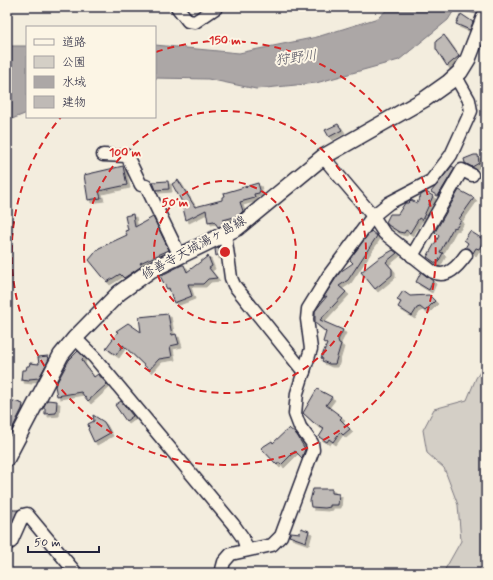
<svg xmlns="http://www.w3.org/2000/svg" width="493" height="580" font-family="Mynerve,'Klee One',sans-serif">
  <defs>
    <filter id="shadow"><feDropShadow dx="3" dy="3" stdDeviation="0" flood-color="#0004"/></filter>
  </defs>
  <rect width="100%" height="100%" fill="#f3edde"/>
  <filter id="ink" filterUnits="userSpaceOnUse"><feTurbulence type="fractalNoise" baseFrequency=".025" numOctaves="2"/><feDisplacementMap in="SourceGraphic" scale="8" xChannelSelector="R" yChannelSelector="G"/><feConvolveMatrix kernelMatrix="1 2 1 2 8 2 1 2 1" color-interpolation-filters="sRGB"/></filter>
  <g filter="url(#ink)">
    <g fill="#d4cfc6" stroke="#7b7880">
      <path d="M463 7H482L477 14 463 11Z"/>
      <path d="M486 363V573H443L461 541 458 505 444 468 427 453 423 430 434 409 467 400 476 378Z"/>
    </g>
    <g fill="#aca7a6" stroke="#75727b">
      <path d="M390 7H456L448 20 399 60 316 83 256 89 208 79 155 78V45L239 53 317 37 378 18Z"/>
      <path d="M7 46H27V113L7 121Z"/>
    </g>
    <g fill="#bfbab6" stroke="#22223b" filter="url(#shadow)">
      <path d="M461 14 473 22 470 30 456 24Z"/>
      <path d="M444 35 459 56 447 66 436 49V41Z"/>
      <path d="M338 124 342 130 329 137 325 130Z"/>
      <path d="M474 155H478L479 163 472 167 465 163 464 159Z"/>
      <path d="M123 166 127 185 99 191 101 198 88 200 84 175Z"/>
      <path d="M452 166 455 168 438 196 431 192Z"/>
      <path d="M178 180 195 207 222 200V197L225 196 224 193 258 183 260 190 259 193 254 194 255 198 240 202 243 211 238 216 223 220 225 224 218 227 214 221 208 222 206 210 186 220 181 200 172 184Z"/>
      <path d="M168 181 169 189 156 190 153 182Z"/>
      <path d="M459 190 474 198 459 219 461 220 457 227 453 228 440 252 443 253 437 264 427 257 439 236 435 232Z"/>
      <path d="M426 192 433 196 422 220 419 218 410 233 406 230 404 233 399 232 388 225 386 222 390 214H398L405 203H408L411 200 417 203 421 195Z"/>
      <path d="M133 214 135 227 153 217 169 250 140 263 142 266 124 278 120 274 107 282 89 260 99 248 127 235 125 231 128 230 125 216Z"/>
      <path d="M371 231 377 236 348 280 339 286 346 292 320 320 343 330 338 340 339 343 341 344 335 364H329L322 361 323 359 321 358 327 344 323 342 326 332 315 323V311L327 296 323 298 340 272 353 263 350 260 351 257Z"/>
      <path d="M470 231 484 240 479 249 476 248 473 253 470 249 465 248 468 243 464 240Z"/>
      <path d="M219 247 220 254 216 256 215 249Z"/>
      <path d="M393 250 397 253 386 262 392 269V275L375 289 361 272 379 258Z"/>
      <path d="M208 256 212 266 209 268 217 278 208 279 203 284H188L192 296 174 303 169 288 167 289 160 276 182 265H184L187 272Z"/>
      <path d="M421 272 433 281 429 290 416 282Z"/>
      <path d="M403 291 410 296 429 295 435 301 425 311 420 307 417 308 412 316 398 307 401 302 397 300Z"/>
      <path d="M168 314 172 335 176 334 179 344 170 346 172 357 159 359 149 370 123 345 116 355 106 348 118 332 116 331 128 323 141 332 139 317Z"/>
      <path d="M78 351 84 357 82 359 83 362 94 377 98 374 107 384 88 401 81 392 57 396 55 386 69 360Z"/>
      <path d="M48 356 49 359 39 378 29 379V381L21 380 22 370H26L27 366H29L30 363 39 364 38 357Z"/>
      <path d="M317 389 332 397 326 405 342 417 340 419 350 429 343 435 340 432 333 442 329 439 327 442 319 437 324 429 314 423 303 413Z"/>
      <path d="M47 400 57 401 56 413 45 414V408H43Z"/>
      <path d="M14 401 23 404 22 409 7 439V413L10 402Z"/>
      <path d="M121 401 133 416 126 421 115 405Z"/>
      <path d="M93 415 104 422 110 433 94 442 88 429 89 428 88 424 94 421Z"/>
      <path d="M289 428 297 435 305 449 302 458 295 451 281 465 279 462 277 465 261 448 272 441 273 443Z"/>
      <path d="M313 489H332V493L339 494 338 505H330V507L325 508 311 507 310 501Z"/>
      <path d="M7 507 13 510H18L7 533Z"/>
      <path d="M301 528 309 531 306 542 289 536 291 532 300 533Z"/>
    </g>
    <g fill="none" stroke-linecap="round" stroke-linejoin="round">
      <defs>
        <g id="minor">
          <path d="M177 7 188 21 195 22 217 7"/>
          <path d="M103 155 127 156 141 185 146 186 180 256"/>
          <path d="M323 157 373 216 384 233 433 272C447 279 458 266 466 255"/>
          <path d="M225 234 231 278 234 285 304 372"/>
          <path d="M412 256 462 170 472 175"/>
          <path d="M75 338 94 357 233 524 243 538 247 550"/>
          <path d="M7 544 11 542 23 515 27 514 76 573"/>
          <path d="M221 573 224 562 231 554 272 545 281 536 313 450 312 443 300 427 295 414 297 393 311 349 307 319 308 309 329 275 373 216 389 203 431 181 451 155 471 111 469 100 456 77"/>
        </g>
        <path id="major" d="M7 458 61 355 75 338 119 293 151 270 237 228 323 157 425 99 449 82 460 72 468 59 486 13"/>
      </defs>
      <use href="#minor" stroke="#22223b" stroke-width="15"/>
      <use href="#major" stroke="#22223b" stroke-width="18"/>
      <use href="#minor" stroke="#fcf5e5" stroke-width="12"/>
      <use href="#major" stroke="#fcf5e5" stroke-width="15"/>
    </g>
  </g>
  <g fill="none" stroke="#d62828" stroke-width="2" stroke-dasharray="7 5">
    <circle cx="225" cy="252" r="71"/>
    <circle cx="225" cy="252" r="141"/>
    <path d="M156 52A212 212 0 1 1 61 117"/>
  </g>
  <g text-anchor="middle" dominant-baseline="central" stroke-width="4" stroke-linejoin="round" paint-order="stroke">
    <g font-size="13" fill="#22223b" stroke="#fcf5e5">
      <text transform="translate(194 248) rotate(-29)">修善寺天城湯ヶ島線</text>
    </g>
    <g font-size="14" font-style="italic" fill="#525160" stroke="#fcf5e5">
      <text transform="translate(296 58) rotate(-7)">狩野川</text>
    </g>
  </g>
  <circle cx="225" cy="252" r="6" fill="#d62828" stroke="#fcf5e5" stroke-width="2"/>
  <g font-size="12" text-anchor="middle" font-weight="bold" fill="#d62828" stroke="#fcf5e5" stroke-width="4" stroke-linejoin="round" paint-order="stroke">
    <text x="225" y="44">150 m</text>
    <text x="125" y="156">100 m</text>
    <text x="175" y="206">50 m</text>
  </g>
  <rect width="493" height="580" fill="none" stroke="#fcf5e5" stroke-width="24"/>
  <rect x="12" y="12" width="469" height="556" fill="none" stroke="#22223b" stroke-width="1.5" filter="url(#ink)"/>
  <rect x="26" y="26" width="130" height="92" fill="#fcf5e5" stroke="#a5a1a1"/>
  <rect x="34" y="39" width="20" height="6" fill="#fcf5e5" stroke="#a5a1a1"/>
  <text x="62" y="46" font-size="12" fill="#22223b">道路</text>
  <rect x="34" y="56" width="20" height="12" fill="#d4cfc6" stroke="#a5a1a1"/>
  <text x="62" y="66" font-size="12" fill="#22223b">公園</text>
  <rect x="34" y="76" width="20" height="12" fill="#aca7a6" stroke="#a5a1a1"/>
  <text x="62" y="86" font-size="12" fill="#22223b">水域</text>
  <rect x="34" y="96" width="20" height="12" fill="#bfbab6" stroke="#a5a1a1"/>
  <text x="62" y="106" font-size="12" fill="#22223b">建物</text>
  <path d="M28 546v6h71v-6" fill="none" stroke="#22223b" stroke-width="2"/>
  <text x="34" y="546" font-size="12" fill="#22223b" stroke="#fcf5e5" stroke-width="3" paint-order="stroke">50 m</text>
</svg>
